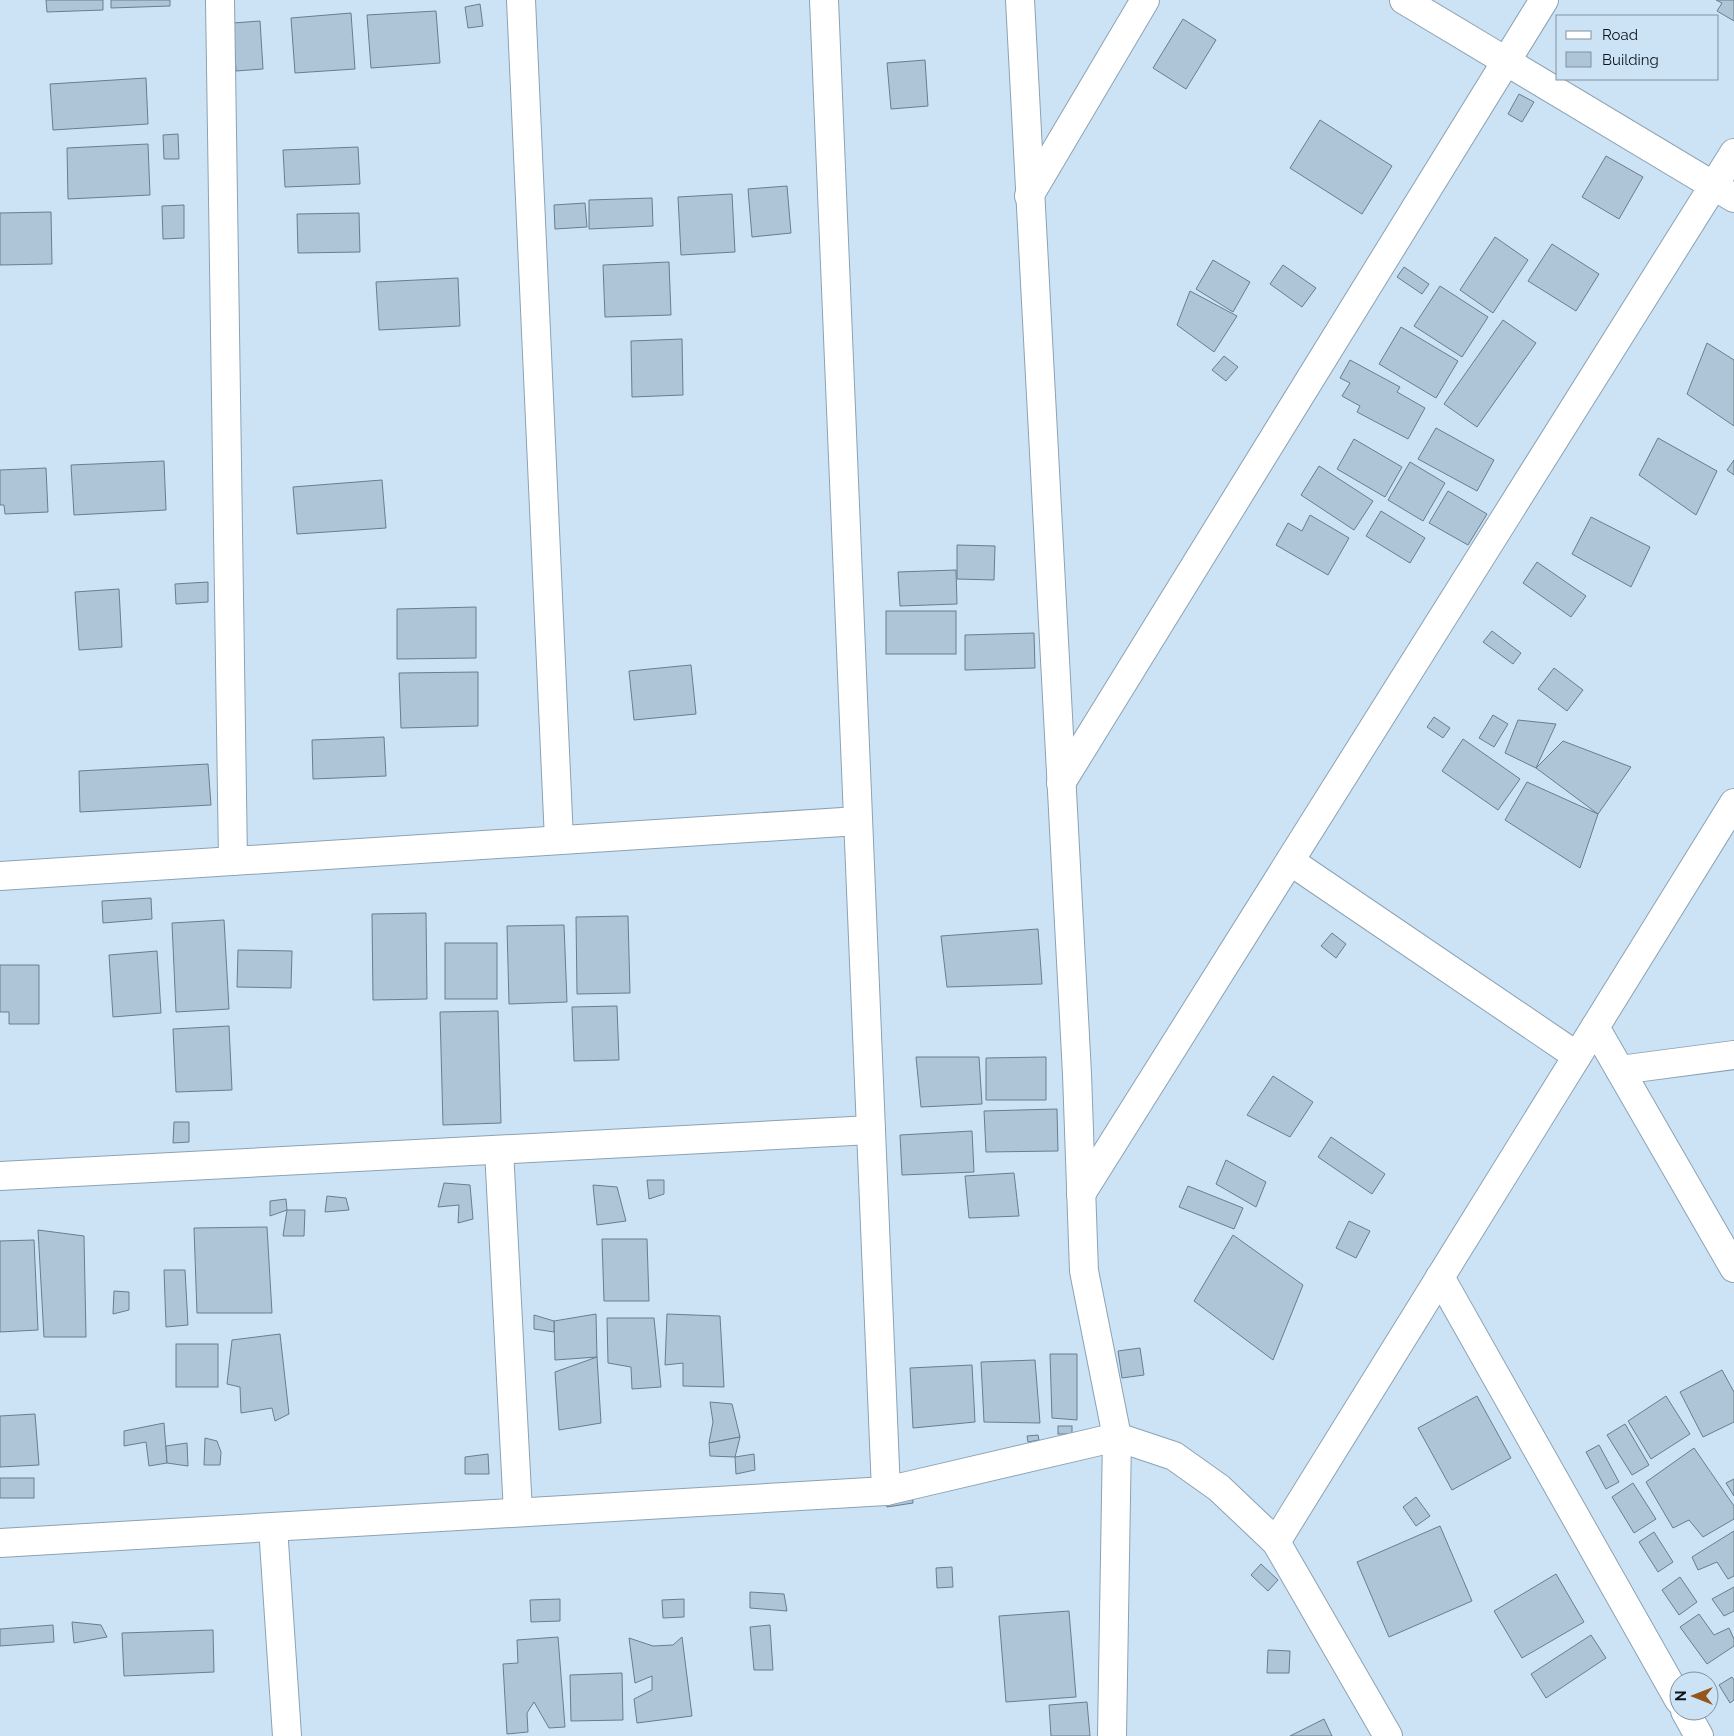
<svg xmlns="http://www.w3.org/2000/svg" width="1734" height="1736" font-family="Raleway,sans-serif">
  <rect width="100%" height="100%" fill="#cce3f6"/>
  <g fill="#aec5d7" stroke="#687e8f">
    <path d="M46 0H103V10L47 12Z"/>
    <path d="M111 0H170V6L111 8Z"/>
    <path d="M1716 0H1734V21L1717 11 1722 3Z"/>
    <path d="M480 4 483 26 468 28 465 7Z"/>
    <path d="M436 11 440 63 371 68 367 15Z"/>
    <path d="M351 13 355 69 295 73 291 18Z"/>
    <path d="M1183 19 1216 40 1186 89 1153 68Z"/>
    <path d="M260 21 263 69 236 71 233 23Z"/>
    <path d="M925 60 928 106 891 109 887 63Z"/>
    <path d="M146 78 148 124 53 130 50 84Z"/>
    <path d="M1519 94 1534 102 1522 122 1508 114Z"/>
    <path d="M1320 120 1392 166 1362 214 1290 168Z"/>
    <path d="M178 134 179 159H164L163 135Z"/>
    <path d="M148 144 150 195 68 199 67 148Z"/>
    <path d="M358 147 360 184 285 187 283 150Z"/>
    <path d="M1606 156 1643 177 1619 219 1582 197Z"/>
    <path d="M787 186 791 233 752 237 748 189Z"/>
    <path d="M732 194 735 252 681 255 678 197Z"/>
    <path d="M652 198 653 226 589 229V200Z"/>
    <path d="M585 203 587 227 555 229 554 205Z"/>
    <path d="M184 205V238L163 239 162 206Z"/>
    <path d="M51 212 52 264 0 265V213Z"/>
    <path d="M359 213 360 252 298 253 297 214Z"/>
    <path d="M1495 237 1528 260 1493 313 1460 290Z"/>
    <path d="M1552 244 1599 274 1576 311 1528 281Z"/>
    <path d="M1213 260 1250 282 1233 312 1196 289Z"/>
    <path d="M669 262 671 315 605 317 603 265Z"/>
    <path d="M1283 265 1316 288 1302 307 1270 284Z"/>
    <path d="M1404 267 1429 284 1422 294 1397 277Z"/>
    <path d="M458 278 460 326 379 330 376 282Z"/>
    <path d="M1440 286 1488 317 1462 357 1414 326Z"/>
    <path d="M1190 291 1237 316 1214 352 1177 325Z"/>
    <path d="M1503 320 1536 343 1477 427 1444 404Z"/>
    <path d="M1401 327 1458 361 1436 398 1379 364Z"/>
    <path d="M682 339 683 395 632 397 631 341Z"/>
    <path d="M1707 343 1734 360V426L1687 394Z"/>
    <path d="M1224 356 1238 367 1226 381 1212 370Z"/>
    <path d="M1350 360 1400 387 1397 392 1425 408 1408 439 1357 412 1360 406 1342 396 1350 383 1340 378Z"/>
    <path d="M1436 428 1494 460 1477 491 1418 459Z"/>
    <path d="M1658 438 1717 471 1696 515 1639 475Z"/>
    <path d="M1354 439 1402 467 1385 497 1337 469Z"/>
    <path d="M1734 460V475L1727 470Z"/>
    <path d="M164 461 166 510 74 515 71 465Z"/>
    <path d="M1410 462 1445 483 1423 521 1388 500Z"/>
    <path d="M1319 466 1373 501 1354 530 1301 495Z"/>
    <path d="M46 468 48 512 5 514 4 505H0V470Z"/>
    <path d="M382 480 386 528 297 534 293 487Z"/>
    <path d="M1448 491 1487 514 1468 545 1429 523Z"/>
    <path d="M1381 511 1425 538 1410 563 1366 536Z"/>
    <path d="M1310 515 1349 538 1328 575 1276 545 1288 523 1302 531Z"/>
    <path d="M1591 517 1650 547 1631 587 1572 554Z"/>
    <path d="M957 545 995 546 994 580 957 579Z"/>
    <path d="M1537 562 1586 596 1571 617 1523 583Z"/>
    <path d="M956 570 957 604 900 606 898 572Z"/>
    <path d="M208 582V602L176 604 175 584Z"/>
    <path d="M119 589 122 647 79 650 75 592Z"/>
    <path d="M476 607V658L397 659V609Z"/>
    <rect x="886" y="611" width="70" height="43"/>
    <path d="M1492 631 1521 653 1513 664 1483 642Z"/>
    <path d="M1034 633 1035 668 965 670V635Z"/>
    <path d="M691 665 696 714 634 720 629 671Z"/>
    <path d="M1554 668 1583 690 1567 711 1538 689Z"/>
    <path d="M478 672V726L401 728 399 673Z"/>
    <path d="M1493 715 1508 724 1494 747 1479 738Z"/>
    <path d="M1434 717 1450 728 1443 738 1427 727Z"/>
    <path d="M1518 720 1556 724 1536 768 1505 753Z"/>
    <path d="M384 737 386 776 313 779 312 740Z"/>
    <path d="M1463 739 1520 779 1498 810 1442 771Z"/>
    <path d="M1563 741 1631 767 1598 814 1536 768Z"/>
    <path d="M208 764 211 805 80 812 79 771Z"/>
    <path d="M1527 782 1598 814 1580 868 1505 820Z"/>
    <path d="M151 898 152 919 103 923 102 901Z"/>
    <path d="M426 913 427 999 373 1000 372 914Z"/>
    <path d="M628 916 630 993 577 994 576 917Z"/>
    <path d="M224 920 229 1009 176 1012 172 923Z"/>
    <path d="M564 925 567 1002 509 1004 507 926Z"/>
    <path d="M1038 929 1042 984 947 987 941 936Z"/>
    <path d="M1332 933 1346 944 1336 958 1321 946Z"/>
    <rect x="445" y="943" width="52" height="56"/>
    <path d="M238 950 292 951 291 988 237 987Z"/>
    <path d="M157 951 161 1013 113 1017 109 955Z"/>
    <path d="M0 965H39V1024H9V1012H0Z"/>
    <path d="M617 1006 619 1060 574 1061 572 1007Z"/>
    <path d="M498 1011 501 1123 443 1125 440 1012Z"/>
    <path d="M229 1026 232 1090 176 1092 173 1029Z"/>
    <path d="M916 1057H979L982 1104 921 1107Z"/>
    <path d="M1046 1057V1100H986V1058Z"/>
    <path d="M1273 1076 1313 1102 1290 1137 1247 1115Z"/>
    <path d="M1057 1109 1058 1151 986 1152 984 1111Z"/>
    <path d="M174 1122H189V1142L173 1143Z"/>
    <path d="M972 1131 974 1172 902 1175 900 1135Z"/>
    <path d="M1331 1137 1385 1174 1372 1194 1318 1157Z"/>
    <path d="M1226 1160 1266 1182 1256 1207 1216 1184Z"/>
    <path d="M1014 1173 1019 1216 969 1218 965 1176Z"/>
    <path d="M647 1180H664V1194L649 1199Z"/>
    <path d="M444 1183 470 1185 473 1219 458 1223 459 1205 438 1207Z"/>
    <path d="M593 1185 617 1187 626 1221 597 1225Z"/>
    <path d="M1188 1186 1243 1208 1234 1229 1179 1207Z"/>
    <path d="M327 1196 346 1198 349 1210 325 1212Z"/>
    <path d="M286 1199 287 1210 270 1216V1201Z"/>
    <path d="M287 1210H305L304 1236H283Z"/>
    <path d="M1349 1221 1370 1231 1356 1258 1336 1248Z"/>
    <path d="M267 1227 272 1313H197L194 1228Z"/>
    <path d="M38 1230 84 1236 86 1337H44Z"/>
    <path d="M1233 1235 1303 1285 1273 1360 1194 1301Z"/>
    <path d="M602 1239H647L649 1301H604Z"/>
    <path d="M34 1240 38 1330 0 1332V1241Z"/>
    <path d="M164 1270H185L188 1325 166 1327Z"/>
    <path d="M114 1291 129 1292V1310L113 1314Z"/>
    <path d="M596 1314 597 1357 555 1360 554 1321Z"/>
    <path d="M667 1314 720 1316 724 1387 683 1386V1363L665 1365Z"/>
    <path d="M534 1315 554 1321V1332L534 1329Z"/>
    <path d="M607 1318H654L661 1387 632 1389 631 1367 608 1363Z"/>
    <path d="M280 1334 289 1414 275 1421 272 1408 241 1413 240 1387 227 1384 232 1340Z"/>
    <rect x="176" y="1344" width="42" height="43"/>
    <path d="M1140 1348 1144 1375 1122 1378 1118 1351Z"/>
    <path d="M1050 1354H1077V1420L1052 1418Z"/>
    <path d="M597 1357 601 1423 559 1430 555 1372Z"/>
    <path d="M1035 1360 1040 1423 984 1422 981 1362Z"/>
    <path d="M972 1365 975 1422 913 1428 910 1368Z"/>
    <path d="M1722 1370 1734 1392V1422L1703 1437 1680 1392Z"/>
    <path d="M1477 1396 1511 1458 1452 1490 1418 1428Z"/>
    <path d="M1666 1396 1690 1434 1651 1459 1628 1421Z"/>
    <path d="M710 1402 732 1404 740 1437 709 1443 713 1422Z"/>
    <path d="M35 1414 39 1465 0 1467V1416Z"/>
    <path d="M164 1423 167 1463 149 1466 146 1442 124 1446V1431Z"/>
    <path d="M1625 1424 1649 1465 1632 1475 1607 1435Z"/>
    <rect x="1058" y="1426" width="14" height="8"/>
    <path d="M1038 1435 1039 1440 1028 1442 1027 1436Z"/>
    <path d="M740 1437 735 1457 710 1456 709 1443Z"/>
    <path d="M205 1438 217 1441 221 1452 220 1465H204Z"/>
    <path d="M187 1443 188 1466 167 1463 166 1446Z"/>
    <path d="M1599 1445 1619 1482 1606 1489 1586 1452Z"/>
    <path d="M1694 1448 1734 1506V1519L1703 1537 1689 1520 1673 1528 1646 1482Z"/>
    <path d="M488 1454 489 1474H465V1457Z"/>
    <path d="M754 1454 755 1470 736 1474 735 1457Z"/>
    <rect x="0" y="1478" width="34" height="20"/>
    <path d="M1734 1479V1496L1726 1483Z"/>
    <path d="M1633 1483 1656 1519 1634 1533 1612 1497Z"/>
    <path d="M912 1492 913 1503 887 1507 885 1496Z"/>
    <path d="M1416 1497 1430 1516 1416 1526 1403 1507Z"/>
    <path d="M1440 1526 1472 1601 1389 1637 1357 1562Z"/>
    <path d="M1734 1531V1576L1728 1579 1717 1562 1698 1570 1692 1557Z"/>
    <path d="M1654 1532 1673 1562 1658 1572 1639 1542Z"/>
    <path d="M1261 1564 1278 1580 1268 1591 1251 1575Z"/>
    <path d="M952 1567 953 1587 937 1588 936 1568Z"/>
    <path d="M1556 1574 1584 1622 1522 1658 1494 1611Z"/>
    <path d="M1680 1577 1697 1602 1679 1615 1662 1590Z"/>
    <path d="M1734 1587V1611L1724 1616 1712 1599Z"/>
    <path d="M750 1592 784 1594 787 1611 750 1608Z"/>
    <path d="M560 1599V1621L531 1622 530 1600Z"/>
    <path d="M684 1599V1617L663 1618 662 1600Z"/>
    <path d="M1069 1611 1076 1697 1006 1702 999 1616Z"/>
    <path d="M1699 1614 1714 1635 1729 1628 1734 1639V1646L1707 1664 1680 1627Z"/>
    <path d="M72 1622 101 1625 107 1637 74 1643Z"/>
    <path d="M53 1625 54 1642 0 1646V1629Z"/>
    <path d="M770 1625 773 1670H754L750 1627Z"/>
    <path d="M213 1630 214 1672 124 1676 122 1633Z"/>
    <path d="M1591 1635 1606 1658 1546 1698 1531 1674Z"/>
    <path d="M558 1637 565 1727 549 1728 534 1702 527 1713 528 1732 507 1734 503 1664 518 1663 517 1640Z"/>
    <path d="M682 1637 692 1716 637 1723 634 1699 652 1690V1676L635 1683 629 1638 653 1646 673 1645Z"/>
    <path d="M1268 1650 1290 1651 1289 1673H1267Z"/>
    <path d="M622 1673 623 1720 571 1721 570 1675Z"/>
    <path d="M1732 1677 1734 1680V1700L1730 1703 1719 1685Z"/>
    <path d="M1087 1702 1090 1736H1051L1049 1705Z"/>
    <path d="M1324 1719 1332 1736H1290Z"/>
  </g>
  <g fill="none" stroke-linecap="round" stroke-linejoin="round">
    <defs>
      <g id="minor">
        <path d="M220 0 233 861"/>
        <path d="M521 0 559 840"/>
        <path d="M824 0 886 1491"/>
        <path d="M1020 0 1077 1074 1084 1271 1117 1437 1112 1736"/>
        <path d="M1404 0 1734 198"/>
        <path d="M1029 196 1145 0"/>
        <path d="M1061 783 1544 0"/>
        <path d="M1290 861 1577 1056"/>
        <path d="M0 876 858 821"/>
        <path d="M1595 1027 1734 1268"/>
        <path d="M1620 1070 1734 1055"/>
        <path d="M499 1150 518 1512"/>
        <path d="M0 1176 871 1130"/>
        <path d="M1081 1194 1734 153"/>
        <path d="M1440 1277 1679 1700"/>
        <path d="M273 1527 287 1736"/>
        <path d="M1276 1542 1734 803"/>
        <path d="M0 1543 886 1491 1117 1437 1174 1456 1219 1488 1276 1542 1388 1736"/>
        <path d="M1685 1711 1699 1736"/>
      </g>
    </defs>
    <use href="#minor" stroke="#8ca2b4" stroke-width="30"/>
    <use href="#minor" stroke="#fff" stroke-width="28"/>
  </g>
  <rect x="1556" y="15" width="162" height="65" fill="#cce3f6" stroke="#80919f"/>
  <rect x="1566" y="31" width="25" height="8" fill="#ffffff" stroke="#80919f"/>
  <text x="1602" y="40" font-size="15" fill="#0d151c">Road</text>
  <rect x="1566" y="52" width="25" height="15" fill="#aec5d7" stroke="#80919f"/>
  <text x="1602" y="65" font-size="15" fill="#0d151c">Building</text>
  <g transform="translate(1694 1696) rotate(270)"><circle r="24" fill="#cce3f6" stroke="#80919f"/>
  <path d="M0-4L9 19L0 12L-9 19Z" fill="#95561e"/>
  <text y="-8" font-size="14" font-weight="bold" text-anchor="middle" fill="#0d151c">N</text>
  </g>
</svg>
